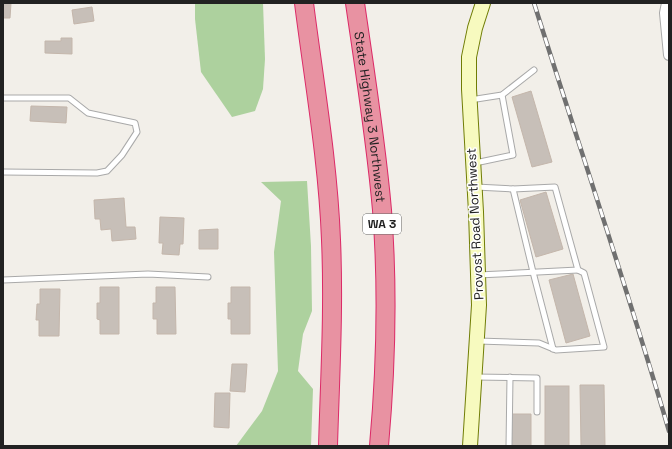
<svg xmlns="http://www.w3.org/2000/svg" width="672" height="449" font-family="'Space Grotesk',sans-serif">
  <rect width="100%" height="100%" fill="#f2efe9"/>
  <g fill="#add19e">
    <path d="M195 3H263L265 59 263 89 255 111 232 117 201 72 195 19Z"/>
    <path d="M307 181 311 246 312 311 303 334 298 371 313 389 311 446H236L262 411 278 371 274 252 281 201 261 182Z"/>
  </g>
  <g fill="#c7bfb8" stroke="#c4b6ab">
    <path d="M3 3H11L10 18H3Z"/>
    <path d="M92 7 94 21 74 24 72 10Z"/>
    <path d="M61 38H72V54L45 53V41H61Z"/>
    <path d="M531 91 552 162 532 167 512 97Z"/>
    <path d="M31 106 67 107 66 123 30 121Z"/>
    <path d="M546 192 563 249 536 257 520 200Z"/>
    <path d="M124 198 126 227H135L136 239 112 241 111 229 101 230 100 219H95L94 200Z"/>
    <path d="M160 217 184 218 183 244H180L179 255 162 254 163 243H159Z"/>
    <path d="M218 229V249H199V230Z"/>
    <path d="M573 274 590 336 566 343 549 280Z"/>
    <path d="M100 287H119V334H100V320L97 319V303H100Z"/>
    <path d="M156 287H175L176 334H157V319H153V303H156Z"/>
    <path d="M231 287H250V334H231V319H228V303H231Z"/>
    <path d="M40 289H60L59 336H39V320H36L37 304H40Z"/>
    <path d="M232 364H247L245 392 230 391Z"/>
    <path d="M580 385H604L605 446H581Z"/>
    <rect x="545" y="386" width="24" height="60"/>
    <path d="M215 393H230L229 428 214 427Z"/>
    <path d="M510 414H531V446H511Z"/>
  </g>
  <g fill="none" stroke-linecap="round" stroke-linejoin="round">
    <defs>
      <g id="lane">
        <path d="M3 98H69L88 113 135 123 137 132 122 155 107 171 97 173 3 172"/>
        <path d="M470 100 502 95 534 70"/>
        <path d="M475 163 513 155 502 95"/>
        <path d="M476 187 513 189 555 187 578 270 478 275"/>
        <path d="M513 189 533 272 553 349"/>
        <path d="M3 280 148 274 208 277"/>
        <path d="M478 341 539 343 556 350 604 347 584 273 578 270"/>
        <path d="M475 377 537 378V412"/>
        <path d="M509 446 510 377"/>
      </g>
      <path id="street" d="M667 3 665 13 669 55"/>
      <path id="secondary" d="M470 446 479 305 476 212 469 89V57L475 28 483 3"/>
      <g id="highway">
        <path d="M304 3C314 82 328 161 331 240 334 309 330 377 328 446"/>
        <path id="s1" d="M355 3C365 72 376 141 382 210 388 288 386 368 379 446"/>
      </g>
    </defs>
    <use href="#lane" stroke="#a9a9a9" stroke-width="7"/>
    <use href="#street" stroke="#a9a9a9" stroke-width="12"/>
    <use href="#secondary" stroke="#707d05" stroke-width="16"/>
    <use href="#highway" stroke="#dc2a67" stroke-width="20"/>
    <use href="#lane" stroke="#fff" stroke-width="5"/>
    <use href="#street" stroke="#fff" stroke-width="10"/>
    <use href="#secondary" stroke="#f7fabf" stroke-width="14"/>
    <use href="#highway" stroke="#e892a2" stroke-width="18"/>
    <defs>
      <path id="rail" d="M534 3C579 146 627 287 669 431"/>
    </defs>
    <use href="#rail" stroke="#707070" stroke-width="4.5"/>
    <use href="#rail" stroke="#fff" stroke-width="3" stroke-dasharray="9" stroke-linecap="butt"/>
  </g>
  <g text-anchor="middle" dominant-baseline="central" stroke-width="3" stroke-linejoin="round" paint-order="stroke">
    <rect fill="#fff" stroke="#646464" stroke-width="1" x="363" y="214" width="38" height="20" rx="3"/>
    <g font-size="12" font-weight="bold" fill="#222">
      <text x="382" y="224">WA 3</text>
    </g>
    <g font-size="13" fill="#222" stroke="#fff">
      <text stroke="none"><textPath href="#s1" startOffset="115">State Highway 3 Northwest</textPath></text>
      <text transform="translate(475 224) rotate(-93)">Provost Road Northwest</text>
    </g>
  </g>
  <rect width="672" height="449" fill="none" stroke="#222222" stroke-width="8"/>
</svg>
